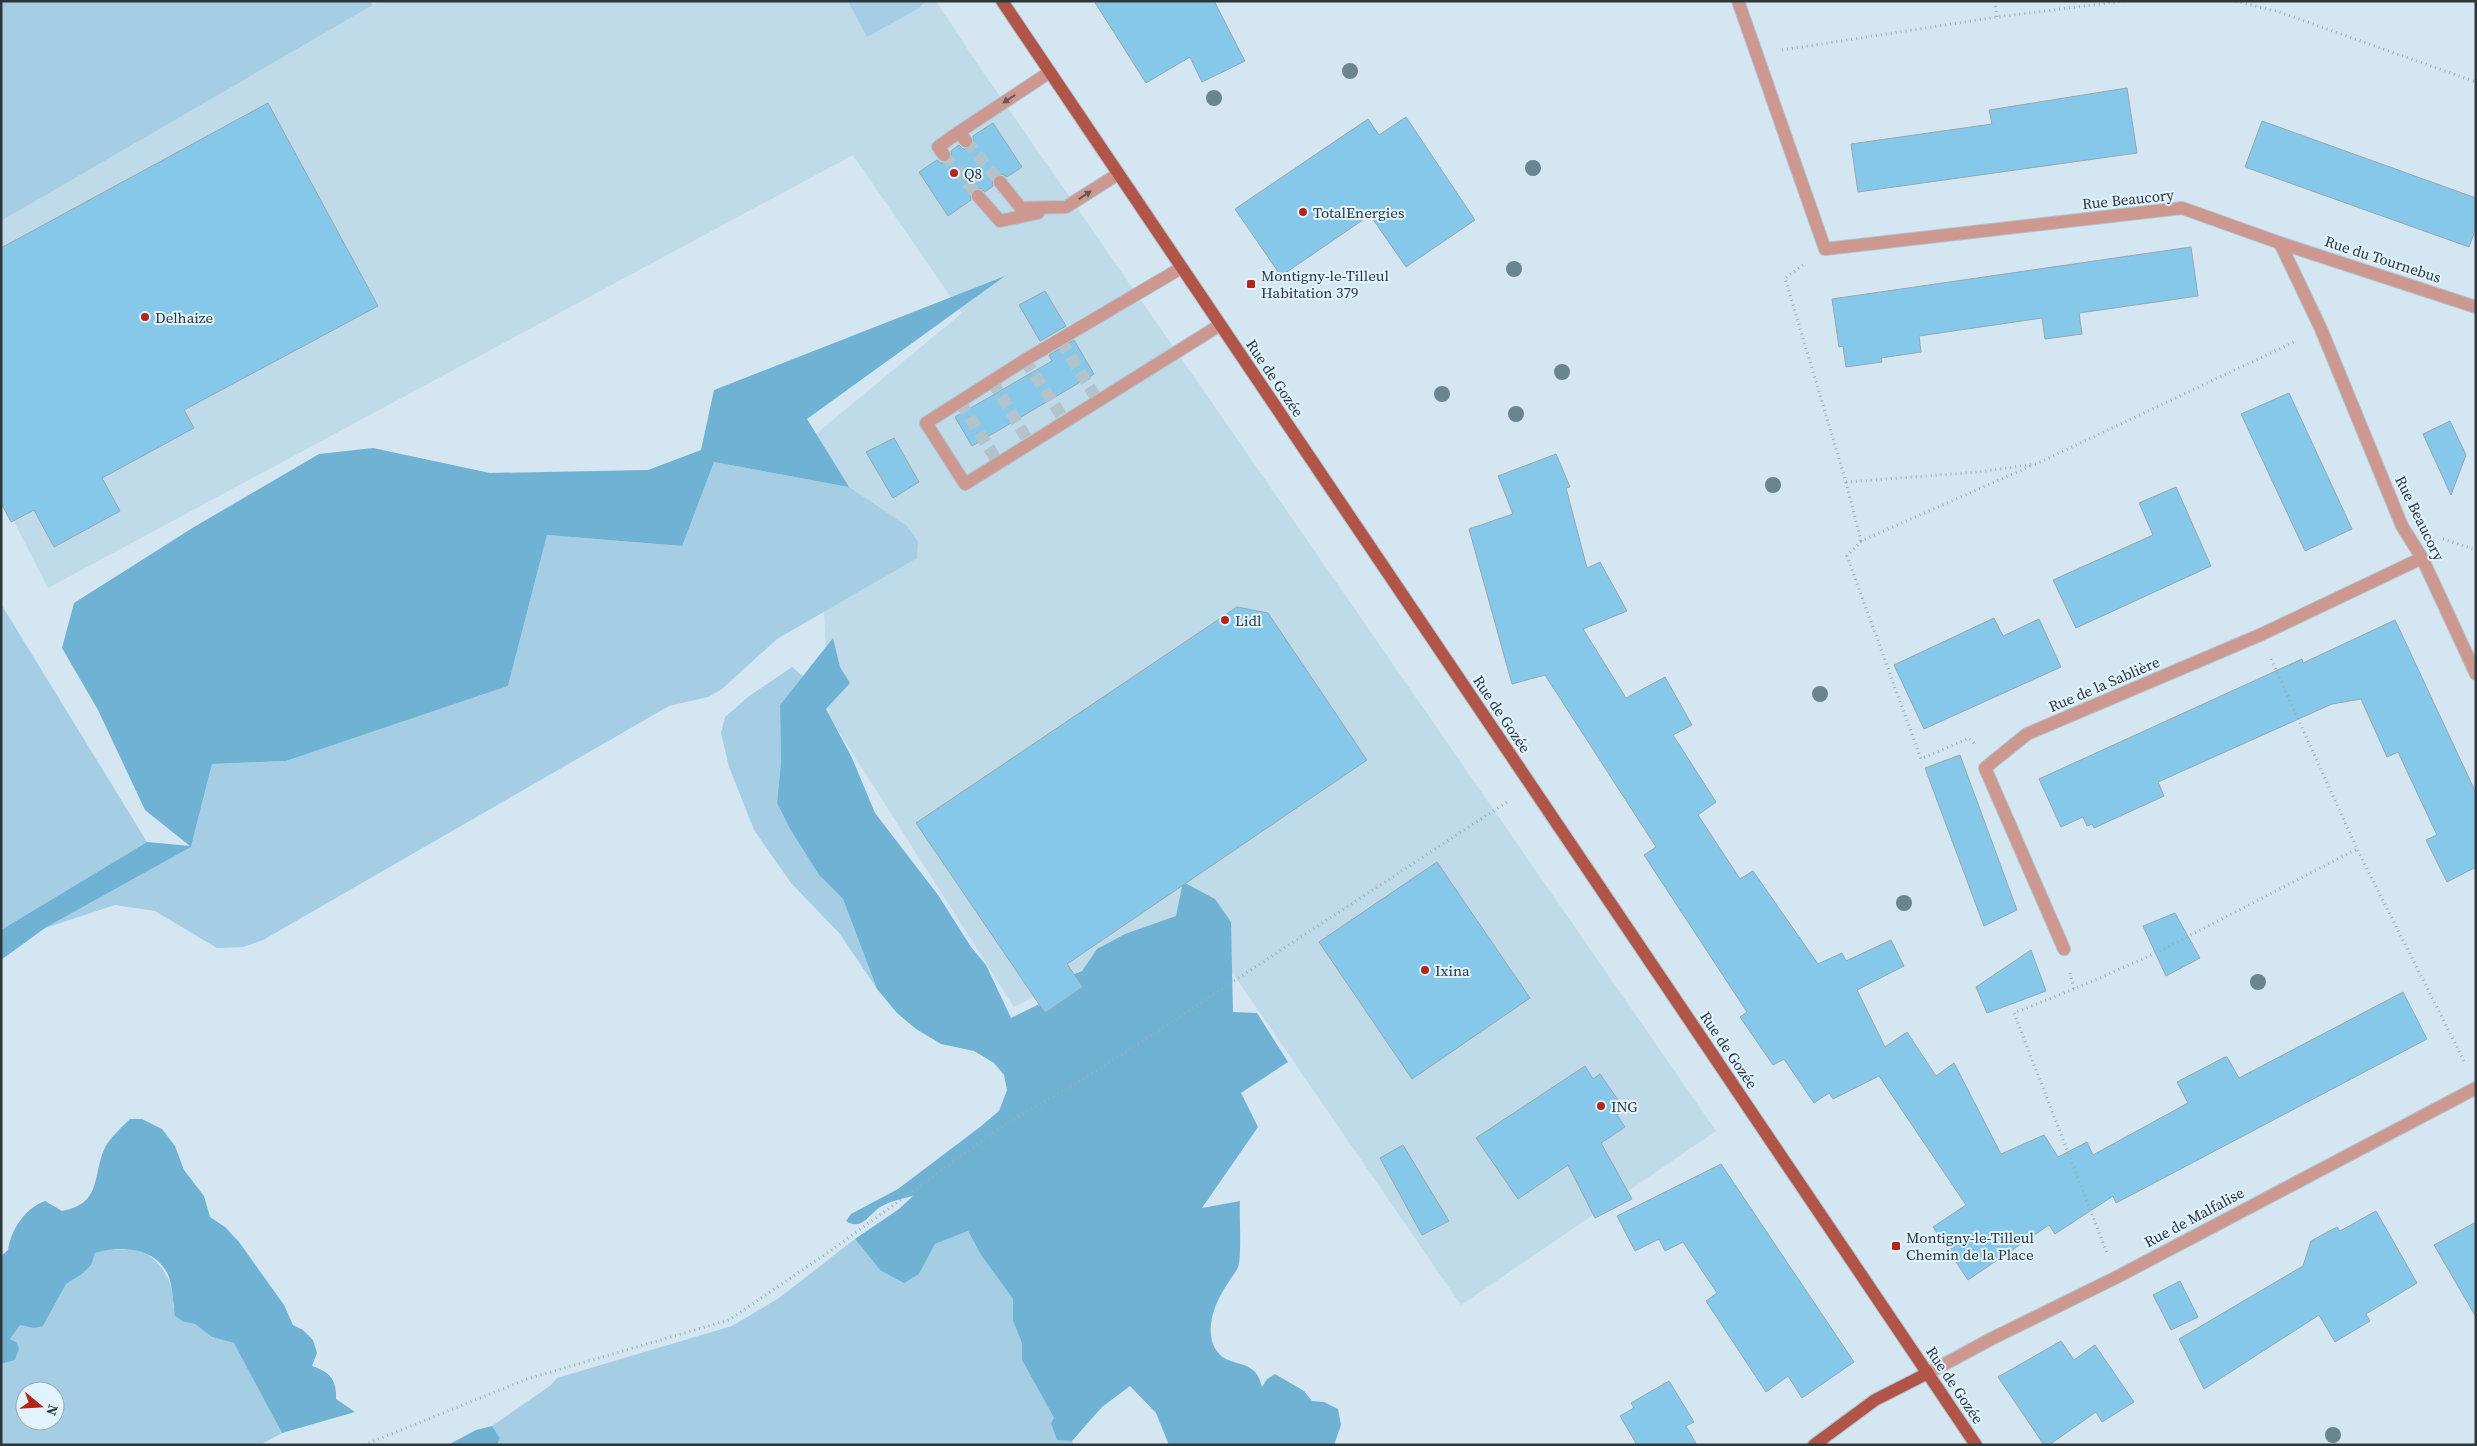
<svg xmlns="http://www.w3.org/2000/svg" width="2477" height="1446" font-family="'Source Serif 4',serif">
  <rect width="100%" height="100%" fill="#d3e6f1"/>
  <path fill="#bfdae8" d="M380 1H936L976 62 1716 1131 1461 1305 1190 911 1014 1007 829 716 816 434 962 313 853 155 48 588 1 496V221Z"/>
  <g fill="#a5cee4" fill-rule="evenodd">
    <path d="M1 1H370L373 5 1 221Z"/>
    <path d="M848 1H925L919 8 867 37Z"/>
    <path d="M714 462 849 487 907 526 918 542 917 558 777 639 722 689 708 697 669 706 263 940 243 947 217 948 155 911 115 905 45 928 191 847 212 764 286 761 508 686 547 535 681 546Z"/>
    <path d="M1 604 147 842 1 930Z"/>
    <path d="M792 667 803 676 780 705 781 762 777 803 790 829 819 875 843 899 877 989 840 934 791 883 754 830 729 767 721 733 725 717 748 697Z"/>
    <path d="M968 1231 981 1255 1013 1299V1321L1022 1343V1360L1054 1418 1057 1439 1072 1441 1074 1445H497L500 1438 492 1426 551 1385 557 1378 732 1326 779 1298 855 1239 880 1270 919 1274 935 1244Z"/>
    <path d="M133 1249C156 1254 171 1275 173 1298 174 1300 172 1303 173 1306 174 1311 181 1317 184 1322L195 1324 212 1337 234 1343 249 1366 282 1433 260 1445H1V1364L15 1360 16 1342 10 1339 20 1325 43 1326 66 1284 82 1274 90 1265 95 1253 104 1250ZM25 1391H55V1421H25Z"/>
  </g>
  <g fill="#70b2d4">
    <path d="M1005 276 807 419 849 487 714 462 682 546 547 535 508 686 286 761 212 764 191 847 45 928 1 960V930L147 842 190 846 145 810 98 710 62 648 74 603 194 527 319 454 373 448 490 473 648 470 701 450 714 390Z"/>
    <path d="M833 638 840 667 850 683 826 709 852 758 875 813 938 895 971 947 986 965 1011 1018 1066 991 1062 979 1082 971 1097 949 1125 934 1176 916 1183 882 1215 899 1231 922 1233 1012 1257 1013 1288 1062 1241 1093 1258 1127 1202 1208 1240 1201C1239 1215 1242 1256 1238 1267 1236 1272 1231 1278 1228 1283 1217 1299 1207 1321 1212 1341 1222 1374 1255 1352 1262 1387L1267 1379 1275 1374 1304 1391 1312 1401 1324 1402 1338 1409 1341 1425 1334 1445H1169L1156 1413 1130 1386 1102 1407 1072 1441 1057 1440 1051 1423 1054 1418 1022 1360V1343L1013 1321V1299L981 1255 968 1231 935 1244 919 1274 904 1283 880 1270 855 1239 899 1209 913 1196C904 1198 891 1201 882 1206 869 1213 862 1232 846 1221L851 1214 898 1189 980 1127 999 1111 1007 1090 1004 1075 994 1063 974 1051 941 1044 916 1029 897 1013 877 989 843 899 819 875 790 829 777 803 781 762 780 705Z"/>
    <path d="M130 1119H142L162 1129 175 1146 184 1170 204 1196 210 1217 225 1227 239 1242 284 1305 293 1325 303 1330 313 1340 317 1353 312 1366C330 1372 337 1380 336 1399L355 1412 282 1433 234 1343 212 1337 195 1324 184 1322 175 1316C173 1303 173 1290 169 1277 157 1247 121 1245 95 1253L91 1265 82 1274 66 1284 43 1326 34 1328 20 1325 10 1339 16 1342 19 1348 15 1360 1 1364V1256L8 1250C11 1230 25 1208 45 1201L62 1211C100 1204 93 1179 103 1152 108 1139 120 1129 130 1119Z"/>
    <path d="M492 1426 500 1438 497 1445H448L476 1430Z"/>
  </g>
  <g fill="#85c8ea" stroke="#95a8b1">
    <path d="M1094 1H1214L1245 61 1202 82 1190 57 1146 83Z"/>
    <path d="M2127 88 2137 153 1858 192 1851 144 1992 124 1989 110Z"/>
    <path d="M268 103 378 306 184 410 194 428 102 478 120 511 54 547 34 510 11 522 1 503V248Z"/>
    <path d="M1406 117 1475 220 1406 267 1370 215 1281 276 1235 209 1368 119 1379 135Z"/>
    <path d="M2262 121 2476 198V228L2469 247 2245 167Z"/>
    <path d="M993 123 1022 167 1007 177 1002 174 995 175 992 180 993 186 985 192 980 188 973 190 970 194 971 200 948 216 919 172 937 160 941 163 948 162 952 158 951 151 959 145 963 149 971 148 974 144 973 136Z"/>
    <path d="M2191 247 2198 296 2079 313 2082 334 2045 339 2042 318 1919 336 1921 352 1881 358 1882 362 1846 367 1843 346 1839 347 1832 299Z"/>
    <path d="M1045 291 1066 326 1040 341 1019 305Z"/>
    <path d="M1074 340 1094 374 972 446 955 417 1052 361 1049 355Z"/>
    <path d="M2289 393 2352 529 2305 551 2241 414Z"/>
    <path d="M2450 421 2466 455 2451 495 2423 434Z"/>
    <path d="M894 438 919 482 893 498 866 452Z"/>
    <path d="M1556 454 1570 487 1566 488 1587 568 1600 562 1627 611 1583 629 1626 698 1665 677 1692 725 1673 735 1716 802 1698 815 1740 879 1753 871 1818 964 1842 953 1846 961 1891 940 1904 966 1857 990 1885 1047 1907 1032 1936 1076 1954 1063 2001 1154 2044 1135 2058 1157 2087 1142 2093 1155 2188 1103 2177 1082 2225 1057H2227L2239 1078 2403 992 2427 1039 2116 1203 2113 1196 2055 1234 2049 1225 1968 1280 1933 1227 1966 1205 1879 1076 1833 1099 1829 1093 1814 1103 1784 1059 1773 1065 1740 1017 1747 1012 1644 855 1656 847 1545 675 1512 684 1469 529 1513 514 1498 476Z"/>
    <path d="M2176 487 2211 566 2076 628 2053 580 2153 535 2139 503Z"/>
    <path d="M1237 607 1268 613 1367 760 1067 964 1083 987 1045 1013 916 823Z"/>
    <path d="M1994 618 2003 636 2039 619 2061 667 1924 729 1894 665Z"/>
    <path d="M2395 620 2476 793V867L2447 882 2426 840 2437 835 2398 752 2387 757 2361 699 2332 704 2158 782 2164 796 2094 828 2092 824 2087 826 2083 817 2061 827 2039 779 2302 659 2303 663Z"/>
    <path d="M1960 755 2017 910 1984 926 1925 768Z"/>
    <path d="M1437 862 1530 998 1412 1079 1319 942Z"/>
    <path d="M2175 913 2200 958 2166 976 2143 926Z"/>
    <path d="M2031 950 2046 991 1987 1013 1976 987Z"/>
    <path d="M1585 1066 1593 1079 1600 1074 1625 1110 1617 1115 1625 1127 1601 1143 1632 1199 1595 1218 1568 1165 1518 1199 1476 1138Z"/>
    <path d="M1403 1145 1449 1221 1422 1235 1380 1158Z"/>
    <path d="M1721 1164 1854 1362 1802 1398 1788 1376 1766 1392 1706 1301 1717 1293 1683 1242 1665 1251 1659 1239 1635 1251 1617 1216Z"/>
    <path d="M2376 1211 2417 1283 2366 1314 2370 1321 2335 1342 2319 1315 2204 1389 2179 1339 2303 1266 2311 1241 2337 1227 2340 1231Z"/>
    <path d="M2476 1222V1317L2434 1245Z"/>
    <path d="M2180 1281 2198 1317 2171 1330 2153 1295Z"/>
    <path d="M2061 1341 2074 1360 2095 1345 2134 1402 2102 1422 2096 1412 2049 1445H2044L1998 1377Z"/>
    <path d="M1669 1381 1694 1422 1686 1426 1697 1445H1637L1620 1416 1634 1408 1631 1403Z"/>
  </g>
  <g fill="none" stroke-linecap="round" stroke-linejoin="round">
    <g stroke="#b2c3cc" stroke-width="12" stroke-dasharray="12 6" stroke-linecap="butt">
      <path d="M966 141 1000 182"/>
      <path d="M944 155 978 196"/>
      <path d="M1061 341 1098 401"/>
      <path d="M1025 360 1065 421"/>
      <path d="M992 381 1030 444"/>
      <path d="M960 402 999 464"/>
    </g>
    <defs>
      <g id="minor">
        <path d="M1738 1 1825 249 2182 208 2280 243 2321 329 2402 526 2422 558 2476 674"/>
        <path d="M966 141 959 132 1050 72"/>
        <path d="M944 155 938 147 959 132"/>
        <path d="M1000 182 1021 208 1066 207 1118 174"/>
        <path d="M978 196 1000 221 1038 213"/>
        <path d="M2280 243 2476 307"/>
        <path d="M1181 268 1025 360 926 423 965 484 1220 325"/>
        <path d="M2064 949 1985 768 2027 734 2260 635 2422 558"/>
        <path d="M1928 1373 1991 1339 2117 1277 2476 1088"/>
      </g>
      <g id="major">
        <path d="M1002 1 1976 1445"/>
        <path d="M1814 1445 1875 1400 1928 1373"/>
      </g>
    </defs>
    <use href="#minor" stroke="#b2c3cc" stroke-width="14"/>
    <use href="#major" stroke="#b2c3cc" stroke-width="14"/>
    <g stroke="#9eadb6" stroke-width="3" stroke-dasharray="1 4" stroke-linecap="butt">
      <path d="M1995 1 1997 17"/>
      <path d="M2236 1 2279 12 2476 82"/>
      <path d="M1782 50 1997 17 2124 1"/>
      <path d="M1803 265 1785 278 1846 482 1978 472 2036 464 2296 341"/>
      <path d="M1846 482 1861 541 2031 466"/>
      <path d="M2443 539 2476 550"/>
      <path d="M1861 541 1847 556 1921 759 1969 738 1975 744"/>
      <path d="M2271 659 2357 849 2465 1063"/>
      <path d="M2070 973 2074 989 2156 953 2357 849"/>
      <path d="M2074 989 2014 1013 2107 1253"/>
      <path d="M364 1445 527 1379 729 1320 833 1249 1004 1125 1095 1072 1510 800"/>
    </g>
    <use href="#minor" stroke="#cc988f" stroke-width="12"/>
    <use href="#major" stroke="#b05548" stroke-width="12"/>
  </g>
  <g fill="#6a8491">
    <circle cx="1350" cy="71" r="8"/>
    <circle cx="1214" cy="98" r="8"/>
    <circle cx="1533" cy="168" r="8"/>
    <circle cx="1514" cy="269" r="8"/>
    <circle cx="1562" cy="372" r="8"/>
    <circle cx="1442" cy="394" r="8"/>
    <circle cx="1516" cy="414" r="8"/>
    <circle cx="1773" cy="485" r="8"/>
    <circle cx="1820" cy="694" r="8"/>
    <circle cx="1904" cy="903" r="8"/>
    <circle cx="2258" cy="982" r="8"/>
    <circle cx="2333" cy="1435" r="8"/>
  </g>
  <defs><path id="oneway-solid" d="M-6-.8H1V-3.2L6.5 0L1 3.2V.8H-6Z" transform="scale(1.25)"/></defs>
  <g fill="#665858">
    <use href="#oneway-solid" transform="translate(1009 99) rotate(147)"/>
    <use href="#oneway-solid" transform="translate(1085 195) rotate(-33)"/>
  </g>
  <g fill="#b42619" stroke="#e0f3fe" stroke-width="2">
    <circle cx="954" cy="173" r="5"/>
    <circle cx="1303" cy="212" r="5"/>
    <rect x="1246" y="279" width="10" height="10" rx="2.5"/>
    <circle cx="145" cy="317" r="5"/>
    <circle cx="1225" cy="620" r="5"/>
    <circle cx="1425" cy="970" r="5"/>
    <circle cx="1601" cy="1106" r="5"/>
    <rect x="1891" y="1241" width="10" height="10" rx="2.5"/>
  </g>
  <g text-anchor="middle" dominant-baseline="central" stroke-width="4" stroke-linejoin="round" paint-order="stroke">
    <g font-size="15" fill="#2f363a" stroke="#e0f3fe" text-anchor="start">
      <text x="964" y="173">Q8</text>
      <text x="1313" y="212">TotalEnergies</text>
      <text x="1261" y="275">Montigny-le-Tilleul<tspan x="1261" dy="17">Habitation 379</tspan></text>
      <text x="155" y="317">Delhaize</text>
      <text x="1235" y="620">Lidl</text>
      <text x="1435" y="970">Ixina</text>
      <text x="1611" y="1106">ING</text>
      <text x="1906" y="1237">Montigny-le-Tilleul<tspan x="1906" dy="17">Chemin de la Place</tspan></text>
    </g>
    <g font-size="15" fill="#2f363a" stroke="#e0f3fe">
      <text transform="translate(2128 199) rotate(-6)">Rue Beaucory</text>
      <text transform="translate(2383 259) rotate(18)">Rue du Tournebus</text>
      <text transform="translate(1275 378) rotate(56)">Rue de Gozée</text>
      <text transform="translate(2420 518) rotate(64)">Rue Beaucory</text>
      <text transform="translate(2104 684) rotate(-23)">Rue de la Sablière</text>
      <text transform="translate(1502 714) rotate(56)">Rue de Gozée</text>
      <text transform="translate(1729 1050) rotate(56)">Rue de Gozée</text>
      <text transform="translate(2194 1217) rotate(-28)">Rue de Malfalise</text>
      <text transform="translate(1955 1385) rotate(56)">Rue de Gozée</text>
    </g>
  </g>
  <rect width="2477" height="1446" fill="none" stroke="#2f363a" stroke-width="5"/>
  <g transform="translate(40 1406) rotate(108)"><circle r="24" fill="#e0f3fe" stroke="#99a7b0"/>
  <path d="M0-4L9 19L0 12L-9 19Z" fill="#b42619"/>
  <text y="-8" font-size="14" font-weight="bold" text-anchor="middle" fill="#2f363a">N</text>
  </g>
</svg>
